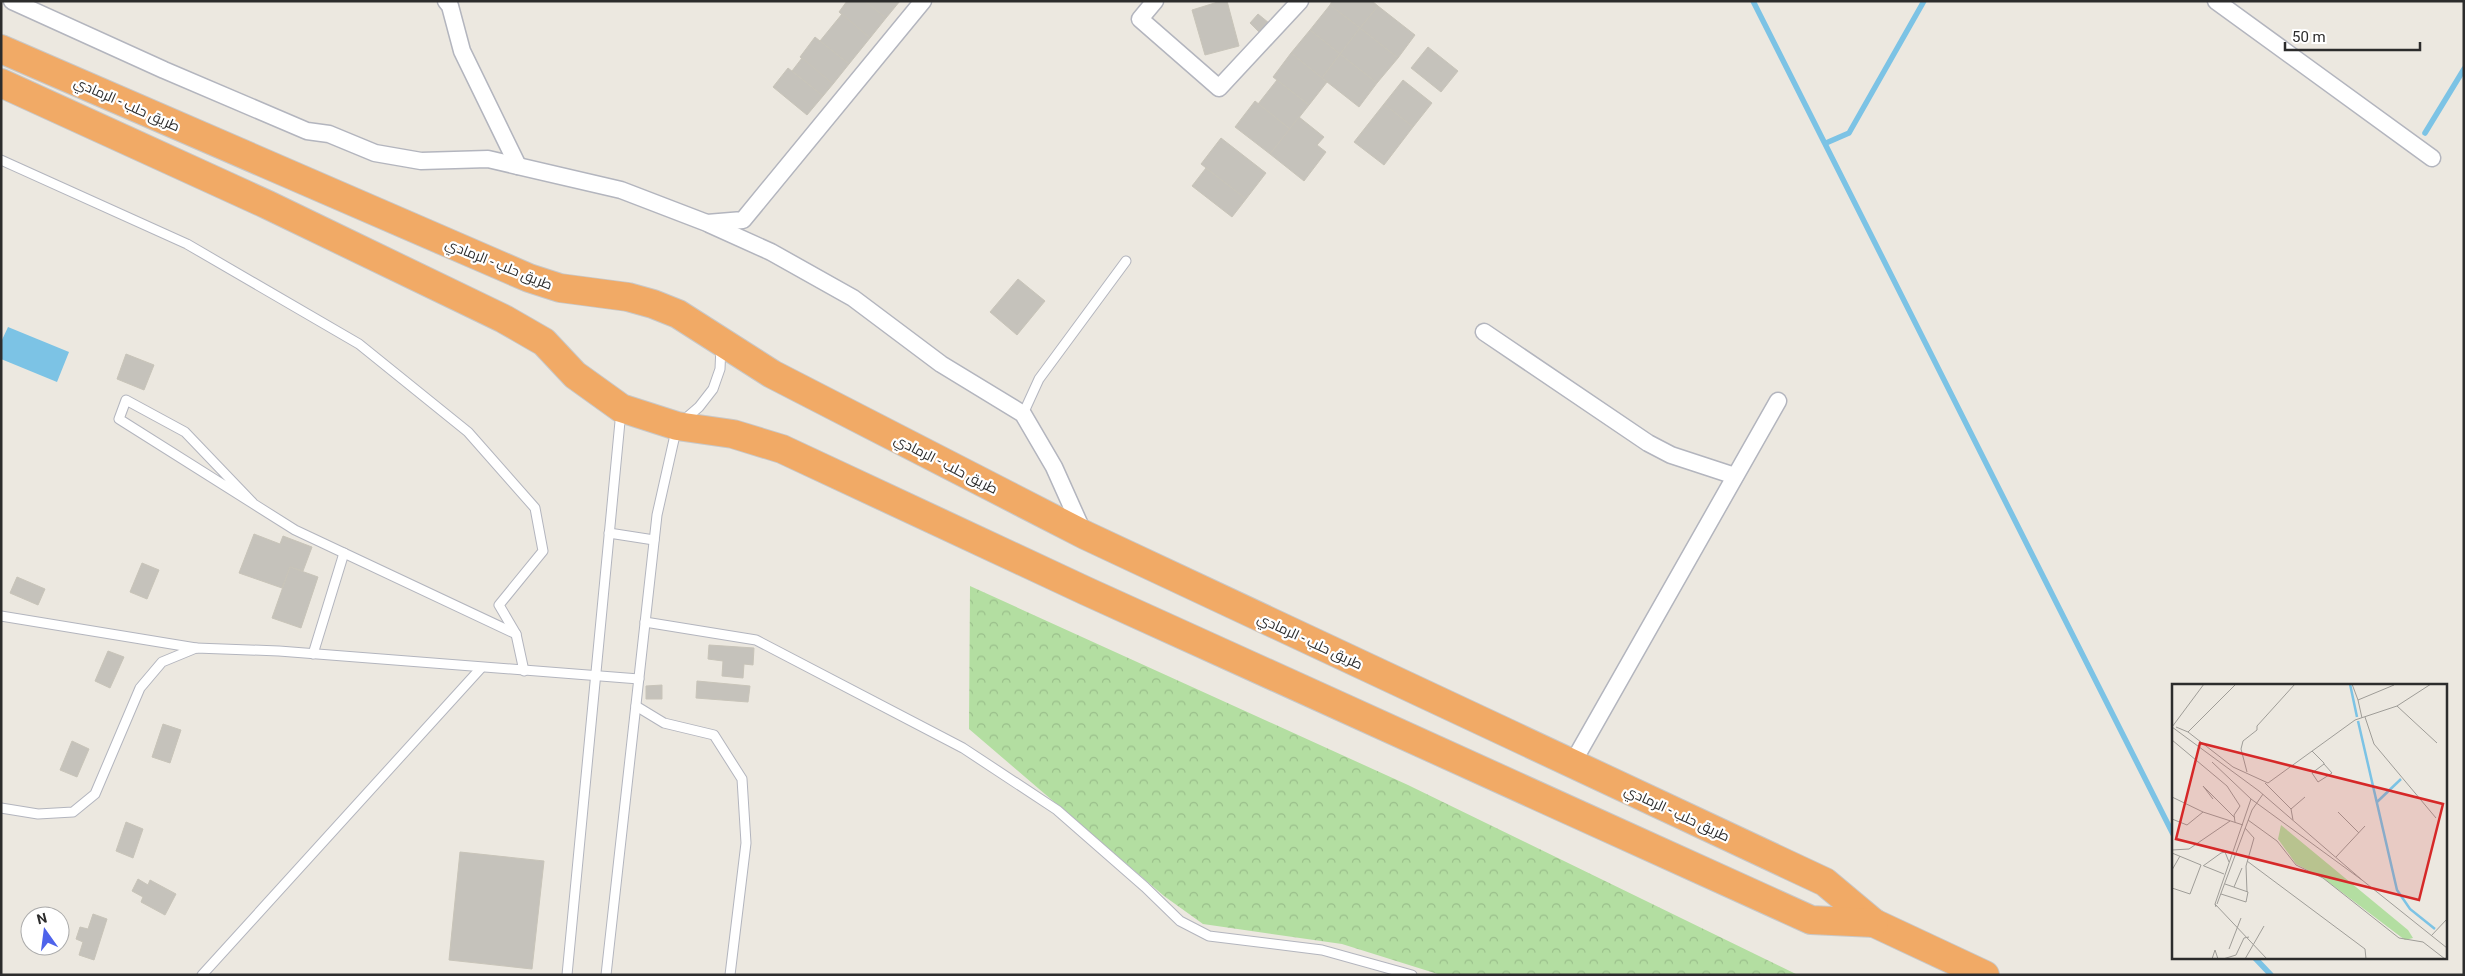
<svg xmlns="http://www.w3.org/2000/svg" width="2465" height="976" font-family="Roboto,Cairo,sans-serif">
  <defs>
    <pattern id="forest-crowns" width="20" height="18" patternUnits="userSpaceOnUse" patternTransform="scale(1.25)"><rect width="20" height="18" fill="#b3dea1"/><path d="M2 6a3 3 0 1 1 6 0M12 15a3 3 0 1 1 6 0" fill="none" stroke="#9abf8b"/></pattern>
  </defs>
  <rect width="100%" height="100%" fill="#ece8e0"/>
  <path fill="url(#forest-crowns)" d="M970 586 1408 785 1798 975H1441L1342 944 1203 924 1164 896 969 729Z"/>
  <path fill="#7cc3e5" d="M8 327 69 352 57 382 1 359V342Z"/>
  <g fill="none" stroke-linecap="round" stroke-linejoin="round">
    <g stroke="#7cc3e5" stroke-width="5.5">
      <path d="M1753 1 2174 836"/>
      <path d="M2425 133 2464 69"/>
      <path d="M1826 143 1849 133 1924 1"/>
      <path d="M2254 957 2271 975"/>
    </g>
  </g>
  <g fill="#c5c2bb" stroke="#c8c4b9">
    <path d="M847 1H865L886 18 870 38 839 12Z"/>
    <path d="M865 1H900L886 18Z"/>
    <path d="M1221 1H1227L1239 46 1205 55 1192 10Z"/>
    <path d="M1332 1H1372L1378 6 1360 28 1330 5Z"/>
    <path d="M1330 5 1360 28 1340 54 1310 30Z"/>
    <path d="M1378 6 1415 35 1398 58 1360 28Z"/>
    <path d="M842 14 870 38 849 64 820 41Z"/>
    <path d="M1258 14 1269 23 1260 33 1250 23Z"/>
    <path d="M1360 28 1398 58 1377 83 1340 54Z"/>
    <path d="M1310 30 1340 54 1322 78 1291 53Z"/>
    <path d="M815 37 849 64 833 84 800 57Z"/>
    <path d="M1428 47 1458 71 1441 92 1411 68Z"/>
    <path d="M1291 53 1327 82 1309 105 1273 77Z"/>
    <path d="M1340 54 1377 83 1359 107 1322 78Z"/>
    <path d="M802 58 833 84 823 96 792 71Z"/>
    <path d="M788 68 823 96 807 115 773 87Z"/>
    <path d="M1277 80 1309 105 1290 129 1258 104Z"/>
    <path d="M1403 80 1432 103 1413 127 1384 104Z"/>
    <path d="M1255 101 1290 129 1270 154 1235 127Z"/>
    <path d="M1384 104 1413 127 1384 165 1354 142Z"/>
    <path d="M1299 117 1324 137 1317 145 1326 152 1304 181 1270 154Z"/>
    <path d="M1221 138 1266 173 1246 199 1201 164Z"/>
    <path d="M1206 168 1246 199 1232 217 1192 186Z"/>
    <path d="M1018 279 1045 301 1017 335 990 312Z"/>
    <path d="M126 354 154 365 144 390 117 379Z"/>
    <path d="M254 534 280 544 283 536 312 547 303 571 290 567 282 588 239 573Z"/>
    <path d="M142 563 159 570 147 599 130 592Z"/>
    <path d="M290 567 318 577 301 628 272 618Z"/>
    <path d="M17 577 45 589 38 605 10 593Z"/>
    <path d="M709 645 754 648 753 665 744 664 743 678 722 676 723 661 708 659Z"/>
    <path d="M108 651 124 657 110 688 95 681Z"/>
    <path d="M697 681 750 686 748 702 696 698Z"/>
    <path d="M662 685V699H646V686Z"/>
    <path d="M163 724 181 730 170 763 152 757Z"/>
    <path d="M72 741 89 749 77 777 60 770Z"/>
    <path d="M126 822 143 829 133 858 116 851Z"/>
    <path d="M460 852 544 861 532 969 449 960Z"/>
    <path d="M138 879 148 885 150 880 176 894 165 915 141 902 143 897 132 891Z"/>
    <path d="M93 914 107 919 94 960 79 955 83 942 76 939 80 927 88 929Z"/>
  </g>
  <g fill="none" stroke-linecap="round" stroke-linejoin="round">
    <defs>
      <g id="lane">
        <path d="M1 160 187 244 359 344 468 432 535 508 543 551 499 605 516 634 524 671"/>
        <path d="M1023 414 1039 379 1126 261"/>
        <path d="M253 503 185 432 126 400 119 419 295 530 516 634"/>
        <path d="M609 533 654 540"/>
        <path d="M1 616 196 648"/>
        <path d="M645 622 756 640 963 748 1057 810 1145 887 1180 921 1209 936 1322 950 1412 975"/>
        <path d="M313 654 344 553"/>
        <path d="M636 706 664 723 714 735 742 779 746 843 730 975"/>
        <path d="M1 808 38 814 73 812 95 794 140 688 162 662 196 648 279 651 639 679"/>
        <path d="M202 975 481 668"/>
        <path d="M567 975 621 411"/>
        <path d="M606 975 657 515 677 426 699 407 713 389 720 369 721 346"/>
      </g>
      <g id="street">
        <path d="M12 1 164 70 307 131 329 134 375 153 421 161 488 159 621 190 707 223 743 220 923 1"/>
        <path d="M446 1 450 6 462 51 518 166"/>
        <path d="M1155 1 1140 19 1219 88 1300 1"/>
        <path d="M2216 1 2432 158"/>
        <path d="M709 224 771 252 853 298 941 364 1023 414 1054 467 1084 534"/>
        <path d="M1484 332 1648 443 1671 455 1735 476"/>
        <path d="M1572 764 1778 401"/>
      </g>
      <g id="highway">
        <path d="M1 49 529 278 560 288 628 297 653 304 678 314 772 374 1085 535 1825 882 1874 923 1985 975"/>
        <path d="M1 83 268 205 504 319 544 342 575 375 621 408 677 426 733 434 782 449 1086 591 1811 920 1874 923"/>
      </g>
    </defs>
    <use href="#lane" stroke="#b3b5be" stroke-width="11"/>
    <use href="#street" stroke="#b3b5be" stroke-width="19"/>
    <use href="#highway" stroke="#c8c8c8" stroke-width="30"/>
    <use href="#lane" stroke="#fff" stroke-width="9"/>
    <use href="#street" stroke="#fff" stroke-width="16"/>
    <use href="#highway" stroke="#f1aa66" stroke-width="28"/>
  </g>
  <g text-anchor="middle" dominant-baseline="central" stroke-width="4.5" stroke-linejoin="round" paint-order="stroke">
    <g font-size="14" fill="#2c2c2c" stroke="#fff">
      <text transform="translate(127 104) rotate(24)">طريق حلب - الرمادي</text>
      <text transform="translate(499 264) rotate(22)">طريق حلب - الرمادي</text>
      <text transform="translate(946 464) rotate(27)">طريق حلب - الرمادي</text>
      <text transform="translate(1310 641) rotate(25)">طريق حلب - الرمادي</text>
      <text transform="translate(1677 813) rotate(25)">طريق حلب - الرمادي</text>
    </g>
  </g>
  <g transform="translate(2172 684)">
    <rect width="275" height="275" fill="#ece8e0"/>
    <path d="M109 141 236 246 241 254 233 256 151 194 124 180 106 155Z" fill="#b3dea1"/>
    <path fill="none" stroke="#7cc3e5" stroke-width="2.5" d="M178 0 185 33M186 37 225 206 238 225 263 245M205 118 229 95"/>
    <path fill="none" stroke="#9f9d98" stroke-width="1" d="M180 0 186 16M225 22 265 59M193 33 202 60 264 134M190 34 186 16 222 1M0 43 32 0M0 43 87 107 190 196 275 264M4 43 16 48 61 83 96 99 183 36 225 22 259 0M16 48 64 0M0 56 55 102 68 122 62 131 63 138M140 67 152 79V80L160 89 146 98 140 89 152 80M40 78 79 115 190 196M75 88 69 65 71 57 85 46V42L123 0M93 99 119 125 121 136M0 113 31 128M41 115 31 102 63 134M119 125 133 113M166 128 187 149M0 135 15 141 31 128 71 141M76 136 105 157 124 181 151 194 227 254 251 258 273 275M73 144 82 154 74 182 75 208M0 166 17 165 58 137M0 169 29 181 18 210 0 204M164 173 193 142M75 177 193 265 194 275M31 182 49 169 53 168 57 178M32 182 52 190M0 186 8 172M62 203 70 184M49 210 74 218 76 208 53 200M43 220 79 115M45 220 80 126 91 110M44 223 43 220 95 275M259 252 275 235M57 265 69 234M40 275 43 266 46 275M51 275 64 271 72 254 77 253M73 275 92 242"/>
    <path fill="#d62828" fill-opacity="0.15" stroke="#d62828" stroke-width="2.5" d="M28 59 271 120 247 216 4 155Z"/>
    <rect width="275" height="275" fill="none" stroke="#2c2c2c" stroke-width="2.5"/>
  </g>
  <rect width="2465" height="976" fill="none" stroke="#2c2c2c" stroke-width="5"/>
  <g transform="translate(45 931) rotate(346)"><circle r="24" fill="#ffffff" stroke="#ababab"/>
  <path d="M0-4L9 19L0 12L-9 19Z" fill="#4e63eb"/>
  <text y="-8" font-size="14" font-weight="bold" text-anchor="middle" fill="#2c2c2c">N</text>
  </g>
  <path d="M2285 42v8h135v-8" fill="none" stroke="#2c2c2c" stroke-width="2.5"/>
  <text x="2292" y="42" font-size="15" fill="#2c2c2c" stroke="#ffffff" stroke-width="4" paint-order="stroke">50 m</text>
</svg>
